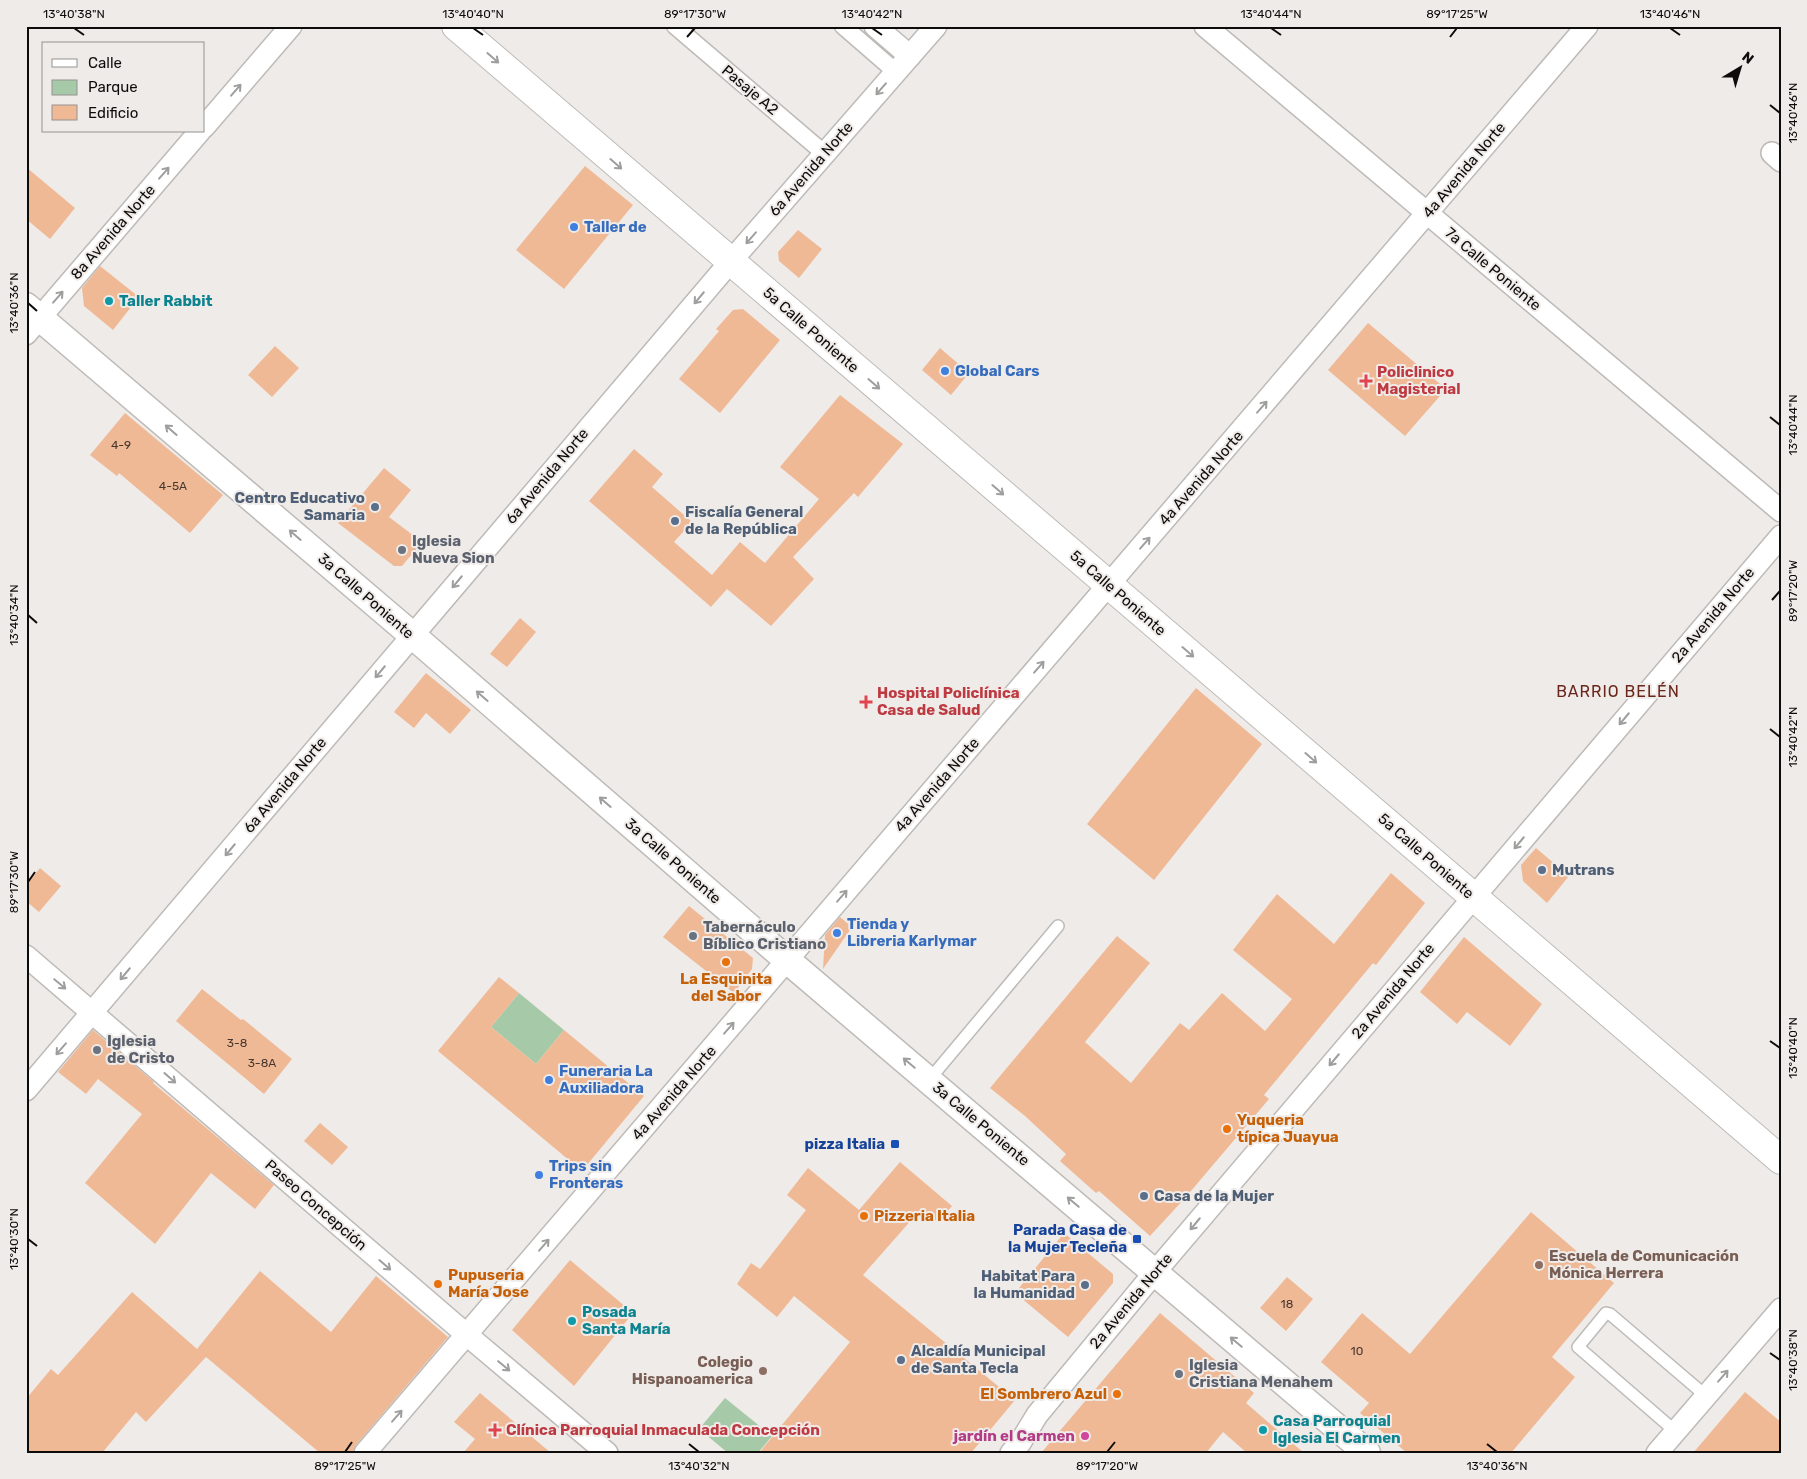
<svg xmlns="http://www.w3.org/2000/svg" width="1807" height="1479" font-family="Rubik,sans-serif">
  <rect width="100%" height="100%" fill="#efebe8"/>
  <g fill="#a6caa8">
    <path d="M519 993 564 1030 536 1064 491 1027Z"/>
    <path d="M725 1398 772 1436 758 1453H728L699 1429Z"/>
  </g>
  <g fill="#f0b996">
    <path d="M585 166 633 205 564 289 516 250Z"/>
    <path d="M26 167 75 208 50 239 26 219Z"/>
    <path d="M798 230 822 249 799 278 779 261 778 252Z"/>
    <path d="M100 266 139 297 113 330 84 306 82 288Z"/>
    <path d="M743 309 780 340 720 413 679 379 719 331 716 329 733 310Z"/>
    <path d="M1368 323 1446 389 1405 436 1328 370Z"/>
    <path d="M275 346 299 368 272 397 248 375Z"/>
    <path d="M940 348 969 373 951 395 922 370Z"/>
    <path d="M840 395 903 444 858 497 854 493 793 557 814 579 771 626 727 589 711 607 589 501 634 449 663 474 652 487 692 522 674 542 712 575 740 542 765 563 819 499 780 467Z"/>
    <path d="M125 413 223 495 190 533 119 473 117 476 90 455Z"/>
    <path d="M384 468 411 490 389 517 422 542 402 566H394L338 523Z"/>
    <path d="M520 618 536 632 507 667 490 654Z"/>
    <path d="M426 673 471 710 450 734 426 713 414 728 394 712Z"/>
    <path d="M1196 688 1262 744 1154 880 1087 824Z"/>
    <path d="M1536 848 1569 876 1547 903 1523 881 1521 865Z"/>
    <path d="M40 868 61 886 39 912 26 901V885Z"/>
    <path d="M1391 873 1425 903 1376 965 1373 963 1264 1095 1269 1099 1185 1198 1150 1236 1099 1191 1096 1193 1060 1161 1066 1154 1025 1116 990 1088 1117 936 1150 963 1085 1042 1131 1083 1180 1023 1189 1030 1222 993 1265 1031 1292 999 1233 950 1277 894 1334 944Z"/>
    <path d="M689 906 753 958 752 969 734 993 663 937Z"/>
    <path d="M840 917 852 927 823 969 825 935Z"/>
    <path d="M1464 937 1542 1004 1510 1046 1467 1012 1457 1024 1420 992Z"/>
    <path d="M499 977 519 993 491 1027 536 1064 564 1030 644 1096 582 1171 438 1051Z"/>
    <path d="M202 989 241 1020 243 1019 292 1059 264 1094 176 1021Z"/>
    <path d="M93 1030 154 1082 153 1083 274 1185 255 1209 211 1173 155 1244 85 1183 142 1114 98 1079 86 1094 58 1072Z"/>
    <path d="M320 1123 348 1147 332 1165 304 1141Z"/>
    <path d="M900 1162 952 1206 938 1222 921 1209 863 1275 1015 1400 971 1453H759L850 1342 794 1296 777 1317 737 1284 751 1263 760 1269 806 1210 787 1195 808 1168 859 1210Z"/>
    <path d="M1531 1212 1614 1283 1552 1357 1575 1377 1511 1453H1407L1360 1413 1369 1403 1321 1362 1362 1313 1410 1354Z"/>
    <path d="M1064 1233 1113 1274V1283L1068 1337 1015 1293Z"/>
    <path d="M570 1260 633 1313 574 1386 512 1330Z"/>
    <path d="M260 1271 331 1332 376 1276 448 1337 356 1445 352 1453H320L206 1357 146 1422 136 1412 102 1453H26V1399L51 1369 58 1375 132 1292 197 1349Z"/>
    <path d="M1287 1277 1313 1299 1286 1331 1260 1308Z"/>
    <path d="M1160 1313 1254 1393 1246 1403 1304 1453H1247L1223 1432 1206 1453H1041Z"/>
    <path d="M1745 1392 1781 1422V1453H1693Z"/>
    <path d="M480 1393 551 1453H463L475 1439 454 1422Z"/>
  </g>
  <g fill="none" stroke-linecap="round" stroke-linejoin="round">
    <defs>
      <g id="service">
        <path d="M929 1080 1058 926"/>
        <path d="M1675 1431 1578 1347 1606 1313 1610 1314 1706 1396"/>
      </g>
      <g id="pedestrian">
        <path d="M675 26 825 154"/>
        <path d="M843 26 896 72"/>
      </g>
      <g id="minor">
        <path d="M875 26 910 56"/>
        <path d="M1205 26 1781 511"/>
        <path d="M204 127 291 26"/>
        <path d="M1772 153 1781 161"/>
        <path d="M26 334 200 131"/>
        <path d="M26 956 467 1335 607 1453"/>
        <path d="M26 1090 731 261 936 26"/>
        <path d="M365 1453 1587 26"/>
        <path d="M1011 1453 1020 1443 1037 1415 1155 1272 1781 536"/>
        <path d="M1657 1453 1781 1309"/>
      </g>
      <path id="tertiary" d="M26 306 412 635 787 960 1367 1453"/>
      <path id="secondary" d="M456 26 1781 1160"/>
    </defs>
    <use href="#service" stroke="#bdbab7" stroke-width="14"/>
    <use href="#pedestrian" stroke="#bdbab7" stroke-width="19"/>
    <use href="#minor" stroke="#bdbab7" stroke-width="24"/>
    <use href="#tertiary" stroke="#bdbab7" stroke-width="29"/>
    <use href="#secondary" stroke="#bdbab7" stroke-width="30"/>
    <use href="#service" stroke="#fff" stroke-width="11"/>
    <use href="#pedestrian" stroke="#fff" stroke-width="16"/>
    <use href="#minor" stroke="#fff" stroke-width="21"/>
    <use href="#tertiary" stroke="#fff" stroke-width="26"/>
    <use href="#secondary" stroke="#fff" stroke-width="28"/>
  </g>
  <defs><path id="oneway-shaft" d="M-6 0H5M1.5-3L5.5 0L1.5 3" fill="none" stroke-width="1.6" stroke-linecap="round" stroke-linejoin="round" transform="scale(1.25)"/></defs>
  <g stroke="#9e9e9d">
    <use href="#oneway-shaft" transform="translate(493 58) rotate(41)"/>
    <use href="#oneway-shaft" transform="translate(881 89) rotate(131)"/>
    <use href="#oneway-shaft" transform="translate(236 90) rotate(-49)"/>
    <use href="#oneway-shaft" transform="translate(616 164) rotate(41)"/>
    <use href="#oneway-shaft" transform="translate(164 173) rotate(-49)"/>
    <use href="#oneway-shaft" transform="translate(751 238) rotate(131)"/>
    <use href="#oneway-shaft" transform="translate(58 297) rotate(-49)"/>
    <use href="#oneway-shaft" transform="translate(699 298) rotate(130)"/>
    <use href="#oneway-shaft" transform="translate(874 384) rotate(41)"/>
    <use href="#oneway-shaft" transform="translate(1262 407) rotate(-49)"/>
    <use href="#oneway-shaft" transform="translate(171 430) rotate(-139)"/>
    <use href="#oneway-shaft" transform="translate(998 490) rotate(41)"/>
    <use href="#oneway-shaft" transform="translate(295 535) rotate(-139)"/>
    <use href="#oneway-shaft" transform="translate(1145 543) rotate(-49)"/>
    <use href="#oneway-shaft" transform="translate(457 582) rotate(130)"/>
    <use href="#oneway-shaft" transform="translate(1188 652) rotate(41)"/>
    <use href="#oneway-shaft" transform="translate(1039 667) rotate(-49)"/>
    <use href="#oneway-shaft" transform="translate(380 672) rotate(130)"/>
    <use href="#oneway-shaft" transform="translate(482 696) rotate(-139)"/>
    <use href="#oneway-shaft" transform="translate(1624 719) rotate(130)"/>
    <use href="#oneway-shaft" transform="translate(1311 758) rotate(41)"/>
    <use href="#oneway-shaft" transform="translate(605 802) rotate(-139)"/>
    <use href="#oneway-shaft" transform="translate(1519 843) rotate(130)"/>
    <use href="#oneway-shaft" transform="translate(230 850) rotate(130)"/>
    <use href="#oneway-shaft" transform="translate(842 896) rotate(-49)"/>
    <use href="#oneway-shaft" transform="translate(125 974) rotate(130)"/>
    <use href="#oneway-shaft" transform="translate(60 984) rotate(40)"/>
    <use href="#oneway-shaft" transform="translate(729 1028) rotate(-49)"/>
    <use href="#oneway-shaft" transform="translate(61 1049) rotate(131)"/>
    <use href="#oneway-shaft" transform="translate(1334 1060) rotate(130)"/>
    <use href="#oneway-shaft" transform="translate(909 1063) rotate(-140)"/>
    <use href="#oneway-shaft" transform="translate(170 1078) rotate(41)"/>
    <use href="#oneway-shaft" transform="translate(1073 1202) rotate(-140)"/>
    <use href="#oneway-shaft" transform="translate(1195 1224) rotate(130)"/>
    <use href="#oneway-shaft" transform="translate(544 1245) rotate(-49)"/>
    <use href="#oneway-shaft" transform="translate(385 1265) rotate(41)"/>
    <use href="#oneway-shaft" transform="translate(1236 1342) rotate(-140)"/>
    <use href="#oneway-shaft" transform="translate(504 1366) rotate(40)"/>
    <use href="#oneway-shaft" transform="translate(1723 1376) rotate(-49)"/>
    <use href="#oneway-shaft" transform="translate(397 1416) rotate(-49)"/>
  </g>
  <path fill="none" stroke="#0d0c0b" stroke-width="2" d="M74 28 84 35M473 28 483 35M872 28 882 35M1271 28 1281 35M1670 28 1680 35M687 37 695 28M1450 37 1457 28M1770 105 1780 113M28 303 37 311M1770 417 1780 425M1772 600 1780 591M28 615 37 623M1770 729 1780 737M28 882 35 872M1770 1041 1780 1048M28 1239 37 1246M1770 1353 1780 1360M689 1444 699 1452M1487 1444 1497 1452M345 1452 352 1442M1107 1452 1115 1442"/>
  <g fill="#3f7fe0" stroke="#efebe8" stroke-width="2">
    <circle cx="574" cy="227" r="5"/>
    <circle cx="945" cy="371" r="5"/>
    <circle cx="837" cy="933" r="5"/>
    <circle cx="549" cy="1080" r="5"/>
    <circle cx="539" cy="1175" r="5"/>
  </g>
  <g fill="#0f9aa8" stroke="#efebe8" stroke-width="2">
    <circle cx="109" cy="301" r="5"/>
    <circle cx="572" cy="1321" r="5"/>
    <circle cx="1263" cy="1430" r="5"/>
  </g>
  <g fill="#e0444e" stroke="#efebe8" stroke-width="2">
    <path d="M1363.5 373.5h5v5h5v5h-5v5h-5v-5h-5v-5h5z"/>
    <path d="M863.5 694.5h5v5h5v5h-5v5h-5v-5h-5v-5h5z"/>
    <path d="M492.5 1422.5h5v5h5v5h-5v5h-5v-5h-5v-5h5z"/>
  </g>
  <g fill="#5c6f8a" stroke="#efebe8" stroke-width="2">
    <circle cx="375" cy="507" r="5"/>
    <circle cx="675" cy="521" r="5"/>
    <circle cx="1542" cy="870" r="5"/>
    <circle cx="1144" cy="1196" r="5"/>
    <circle cx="1085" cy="1285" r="5"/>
    <circle cx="901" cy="1360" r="5"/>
  </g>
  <g fill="#6b7280" stroke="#efebe8" stroke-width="2">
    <circle cx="402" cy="550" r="5"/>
    <circle cx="693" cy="936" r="5"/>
    <circle cx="97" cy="1050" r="5"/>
    <circle cx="1179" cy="1374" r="5"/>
  </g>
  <g fill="#e8710a" stroke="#efebe8" stroke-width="2">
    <circle cx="726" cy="962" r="5"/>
    <circle cx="1227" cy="1129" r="5"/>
    <circle cx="864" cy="1216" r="5"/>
    <circle cx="438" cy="1284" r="5"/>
    <circle cx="1117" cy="1394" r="5"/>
  </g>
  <g fill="#1a4fb4" stroke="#efebe8" stroke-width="2">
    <rect x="890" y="1139" width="10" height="10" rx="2.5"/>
    <rect x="1132" y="1234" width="10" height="10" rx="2.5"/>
  </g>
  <g fill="#8d6e63" stroke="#efebe8" stroke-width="2">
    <circle cx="1539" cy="1265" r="5"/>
    <circle cx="763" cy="1371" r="5"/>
  </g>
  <circle fill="#d1479c" stroke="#efebe8" stroke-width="2" cx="1085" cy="1436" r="5"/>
  <g text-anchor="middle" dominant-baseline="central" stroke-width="4" stroke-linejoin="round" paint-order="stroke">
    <g font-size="12" fill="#46372e">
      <text x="121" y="445">4-9</text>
      <text x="173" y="486">4-5A</text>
      <text x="237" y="1043">3-8</text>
      <text x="262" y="1063">3-8A</text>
      <text x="1287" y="1304">18</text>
      <text x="1357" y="1351">10</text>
    </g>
    <g font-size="15" fill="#0d0c0b" stroke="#efebe8">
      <text transform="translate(750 90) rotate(40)">Pasaje A2</text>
      <text transform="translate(811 169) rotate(-49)">6a Avenida Norte</text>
      <text transform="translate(1464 170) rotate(-50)">4a Avenida Norte</text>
      <text transform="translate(113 232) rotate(-49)">8a Avenida Norte</text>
      <text transform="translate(1493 269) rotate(40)">7a Calle Poniente</text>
      <text transform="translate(811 330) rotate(41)">5a Calle Poniente</text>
      <text transform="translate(547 476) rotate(-50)">6a Avenida Norte</text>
      <text transform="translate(1201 478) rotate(-49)">4a Avenida Norte</text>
      <text transform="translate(1118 593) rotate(41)">5a Calle Poniente</text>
      <text transform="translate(366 596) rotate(41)">3a Calle Poniente</text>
      <text transform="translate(1713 615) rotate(-50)">2a Avenida Norte</text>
      <text transform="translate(285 785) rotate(-50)">6a Avenida Norte</text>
      <text transform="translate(937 785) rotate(-49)">4a Avenida Norte</text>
      <text transform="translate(1426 856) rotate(41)">5a Calle Poniente</text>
      <text transform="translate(673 861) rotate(41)">3a Calle Poniente</text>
      <text transform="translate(1393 991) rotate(-50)">2a Avenida Norte</text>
      <text transform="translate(674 1093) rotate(-49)">4a Avenida Norte</text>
      <text transform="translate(981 1124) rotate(40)">3a Calle Poniente</text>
      <text transform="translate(316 1205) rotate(41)">Paseo Concepción</text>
      <text transform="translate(1131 1301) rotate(-50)">2a Avenida Norte</text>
    </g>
    <g font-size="15" font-weight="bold" fill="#366cbe" stroke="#efebe8" text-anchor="start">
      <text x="584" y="227">Taller de</text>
      <text x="955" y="371">Global Cars</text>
      <text x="847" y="924">Tienda y<tspan x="847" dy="17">Libreria Karlymar</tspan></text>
      <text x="559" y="1071">Funeraria La<tspan x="559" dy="17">Auxiliadora</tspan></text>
      <text x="549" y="1166">Trips sin<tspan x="549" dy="17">Fronteras</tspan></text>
    </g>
    <g font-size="15" font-weight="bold" fill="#0d838f" stroke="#efebe8" text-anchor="start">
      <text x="119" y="301">Taller Rabbit</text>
      <text x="582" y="1312">Posada<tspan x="582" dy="17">Santa María</tspan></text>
      <text x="1273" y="1421">Casa Parroquial<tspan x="1273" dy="17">Iglesia El Carmen</tspan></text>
    </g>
    <g font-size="15" font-weight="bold" fill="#be3a42" stroke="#efebe8" text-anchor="start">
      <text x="1377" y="372">Policlinico<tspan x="1377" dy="17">Magisterial</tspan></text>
      <text x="877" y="693">Hospital Policlínica<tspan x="877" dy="17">Casa de Salud</tspan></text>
      <text x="506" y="1430">Clínica Parroquial Inmaculada Concepción</text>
    </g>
    <g font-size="15" font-weight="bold" fill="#4e5e75" stroke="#efebe8" text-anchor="start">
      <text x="365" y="498" text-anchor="end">Centro Educativo<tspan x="365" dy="17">Samaria</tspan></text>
      <text x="685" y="512">Fiscalía General<tspan x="685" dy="17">de la República</tspan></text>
      <text x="1552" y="870">Mutrans</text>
      <text x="1154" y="1196">Casa de la Mujer</text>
      <text x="1075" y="1276" text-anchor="end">Habitat Para<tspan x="1075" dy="17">la Humanidad</tspan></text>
      <text x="911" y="1351">Alcaldía Municipal<tspan x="911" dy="17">de Santa Tecla</tspan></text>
    </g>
    <g font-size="15" font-weight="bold" fill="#5b616d" stroke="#efebe8" text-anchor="start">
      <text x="412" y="541">Iglesia<tspan x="412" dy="17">Nueva Sion</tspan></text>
      <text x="703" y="927">Tabernáculo<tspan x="703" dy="17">Bíblico Cristiano</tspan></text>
      <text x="107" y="1041">Iglesia<tspan x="107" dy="17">de Cristo</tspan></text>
      <text x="1189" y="1365">Iglesia<tspan x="1189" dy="17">Cristiana Menahem</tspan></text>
    </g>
    <g font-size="15" font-weight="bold" fill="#c56008" stroke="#efebe8" text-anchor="start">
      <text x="726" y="979" text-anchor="middle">La Esquinita<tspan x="726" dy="17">del Sabor</tspan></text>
      <text x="1237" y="1120">Yuqueria<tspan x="1237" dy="17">típica Juayua</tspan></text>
      <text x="874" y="1216">Pizzeria Italia</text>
      <text x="448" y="1275">Pupuseria<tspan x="448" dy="17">María Jose</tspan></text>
      <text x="1107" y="1394" text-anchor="end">El Sombrero Azul</text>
    </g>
    <g font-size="15" font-weight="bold" fill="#164399" stroke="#efebe8" text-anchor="end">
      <text x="885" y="1144">pizza Italia</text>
      <text x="1127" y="1230">Parada Casa de<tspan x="1127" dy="17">la Mujer Tecleña</tspan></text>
    </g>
    <g font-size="15" font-weight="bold" fill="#785e54" stroke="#efebe8" text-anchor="start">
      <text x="1549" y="1256">Escuela de Comunicación<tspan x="1549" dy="17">Mónica Herrera</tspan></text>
      <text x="753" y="1362" text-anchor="end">Colegio<tspan x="753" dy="17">Hispanoamerica</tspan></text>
    </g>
    <g font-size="15" font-weight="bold" fill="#b23c85" stroke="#efebe8" text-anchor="end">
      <text x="1075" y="1436">jardín el Carmen</text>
    </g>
    <g font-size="16" letter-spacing="1" fill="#6a261b" stroke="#efebe8">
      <text x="1618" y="691">BARRIO BELÉN</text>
    </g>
  </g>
  <rect width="1807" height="1479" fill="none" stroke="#efebe8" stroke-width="55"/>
  <rect x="42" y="42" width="162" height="90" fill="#efebe8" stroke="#959290"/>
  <rect x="52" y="59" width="25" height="8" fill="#ffffff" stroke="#959290"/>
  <text x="88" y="68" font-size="15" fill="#0d0c0b">Calle</text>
  <rect x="52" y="80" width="25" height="15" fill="#a6caa8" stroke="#959290"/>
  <text x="88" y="92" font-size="15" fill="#0d0c0b">Parque</text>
  <rect x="52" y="105" width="25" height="15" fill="#f0b996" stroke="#959290"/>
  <text x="88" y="118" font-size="15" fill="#0d0c0b">Edificio</text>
  <g transform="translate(1740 68) rotate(38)" stroke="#efebe8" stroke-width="4" paint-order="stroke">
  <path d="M0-4L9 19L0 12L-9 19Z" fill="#0d0c0b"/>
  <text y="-8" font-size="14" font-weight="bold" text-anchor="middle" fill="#0d0c0b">N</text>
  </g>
  <rect x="28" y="28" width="1752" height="1424" fill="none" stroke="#0d0c0b" stroke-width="2"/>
  <g font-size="12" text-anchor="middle" fill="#0d0c0b">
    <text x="74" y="18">13°40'38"N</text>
    <text x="473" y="18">13°40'40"N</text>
    <text x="695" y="18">89°17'30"W</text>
    <text x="872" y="18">13°40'42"N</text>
    <text x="1271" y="18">13°40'44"N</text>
    <text x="1457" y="18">89°17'25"W</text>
    <text x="1670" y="18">13°40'46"N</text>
    <text transform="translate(1793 113) rotate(-90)" y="4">13°40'46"N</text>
    <text transform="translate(14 303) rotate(-90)" y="4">13°40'36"N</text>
    <text transform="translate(1793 425) rotate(-90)" y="4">13°40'44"N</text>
    <text transform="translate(1793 591) rotate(-90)" y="4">89°17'20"W</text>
    <text transform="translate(14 615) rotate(-90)" y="4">13°40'34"N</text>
    <text transform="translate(1793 737) rotate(-90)" y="4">13°40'42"N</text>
    <text transform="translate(14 882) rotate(-90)" y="4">89°17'30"W</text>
    <text transform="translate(1793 1048) rotate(-90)" y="4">13°40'40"N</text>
    <text transform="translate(14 1239) rotate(-90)" y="4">13°40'30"N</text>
    <text transform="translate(1793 1360) rotate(-90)" y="4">13°40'38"N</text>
    <text x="345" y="1470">89°17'25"W</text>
    <text x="699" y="1470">13°40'32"N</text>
    <text x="1107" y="1470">89°17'20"W</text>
    <text x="1497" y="1470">13°40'36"N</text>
  </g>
</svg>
